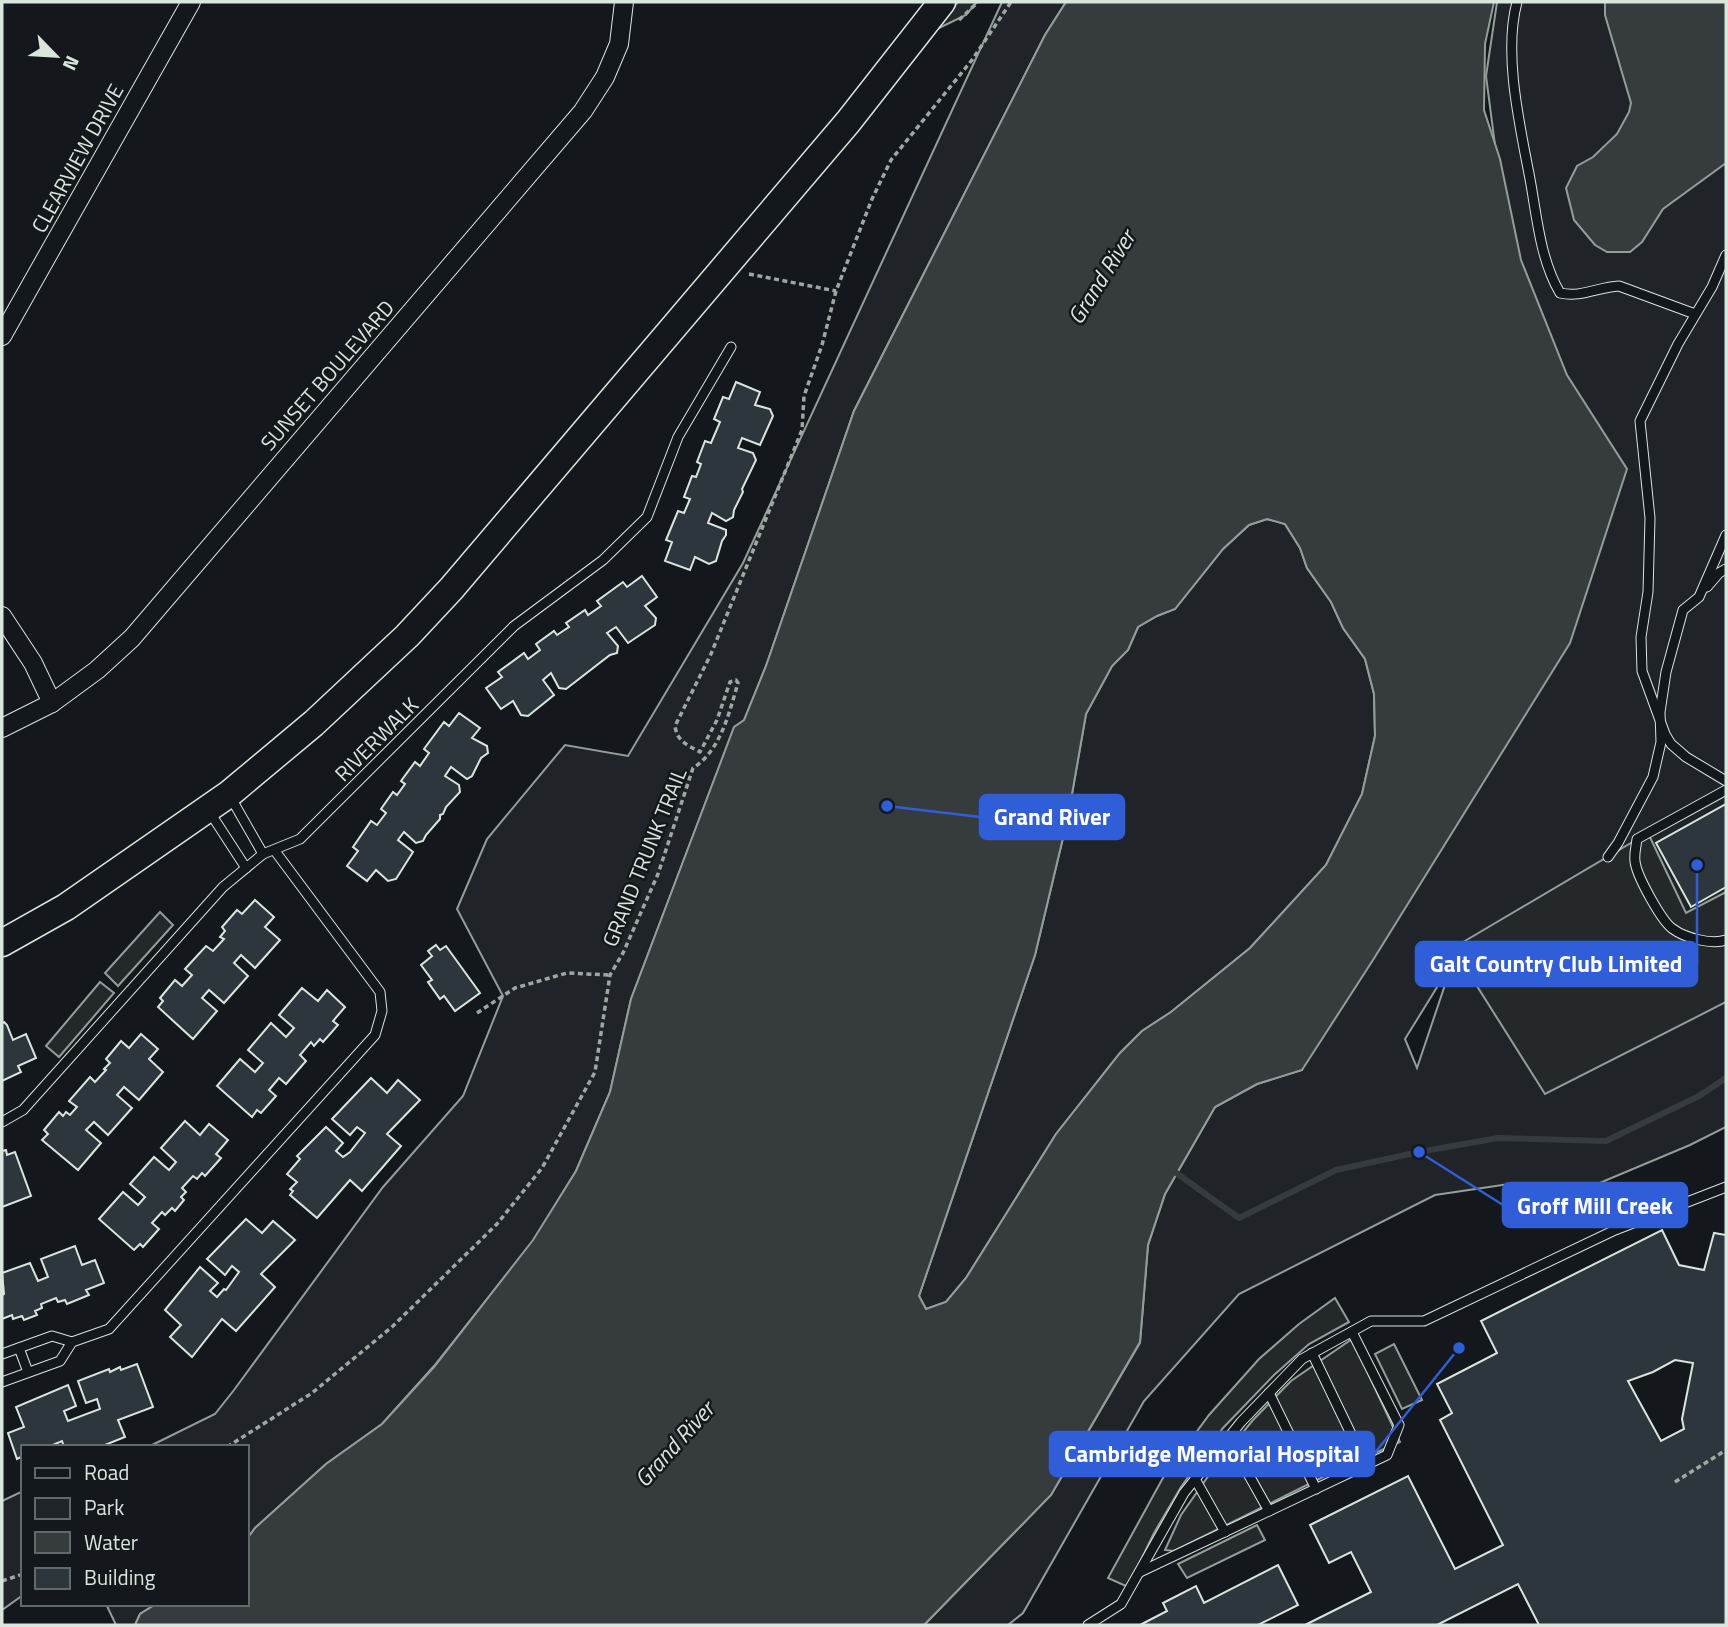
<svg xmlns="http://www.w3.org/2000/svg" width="1728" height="1627" font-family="'Titillium Web',sans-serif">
  <rect width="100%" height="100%" fill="#14181c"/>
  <g fill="#202428" stroke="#939e99" stroke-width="2" fill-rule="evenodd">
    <path d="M1002 2H1066L1045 35 854 411 766 666 744 721 734 728 631 999 610 1092 576 1171 534 1240 434 1366 382 1424 326 1464 255 1528 247 1539V1447H148L215 1414 234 1390 383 1187 463 1096 503 996 457 909 487 839 565 745 628 756 743 563Z"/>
    <path d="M1497 2H1726V1127L1690 1145 1583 1190 1516 1183 1435 1195 1239 1294 1144 1401 1023 1613 1008 1625H924L1051 1495 1140 1343 1148 1245 1165 1194 1215 1107 1257 1084 1302 1070 1514 291 1486 76ZM1452 963V964L1417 1068 1405 1039Z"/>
    <path d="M1267 519 1285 524 1300 548 1307 568 1331 602 1343 628 1365 659 1374 694 1375 736 1362 794 1326 865 1250 948 1171 1012 1142 1031 1120 1053 1056 1134 966 1278 946 1302 926 1309 919 1296 1035 955 1068 817 1086 714 1112 666 1128 650 1138 627 1157 616 1175 609 1223 549 1249 525Z"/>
    <path d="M23 1491V1595L2 1610V1501Z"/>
    <path d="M106 1604H156L140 1614 135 1625H116Z"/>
  </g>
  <g fill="#24282b" stroke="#939e99" stroke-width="2">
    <path d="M958 2H977L966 15 937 29Z"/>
    <path d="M1648 833 1686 913 1726 892V1002L1545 1094 1453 948Z"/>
    <path d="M160 912 173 925 118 986 105 973Z"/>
    <path d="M100 982 114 993 59 1057 46 1046Z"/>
    <path d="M1335 1298 1349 1322 1309 1344 1274 1375 1223 1428 1181 1487 1154 1533 1128 1587 1108 1578 1164 1476 1209 1415 1259 1359 1299 1324Z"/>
    <path d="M1352 1339 1400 1442 1339 1469 1174 1551 1165 1550 1181 1515 1216 1465 1253 1420 1291 1381Z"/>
    <path d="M1394 1344 1422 1400 1402 1409 1375 1354Z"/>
    <path d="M1257 1525 1265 1540 1187 1578 1178 1564Z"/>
  </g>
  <g fill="#363b3e" stroke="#939e99" stroke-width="2" fill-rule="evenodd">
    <path d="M1066 2H1494L1485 44 1484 110 1500 159 1521 260 1567 375 1627 469 1570 643 1373 960 1302 1070 1257 1084 1215 1107 1165 1194 1148 1245 1140 1342 1051 1495 924 1625H135L140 1614 156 1604H247V1539L255 1528 326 1464 382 1424 434 1367 533 1240 576 1171 610 1092 631 999 734 727 744 720 766 666 854 411 1045 35ZM1267 519 1285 524 1300 548 1307 568 1331 602 1343 628 1365 659 1374 694 1375 736 1362 794 1326 865 1250 948 1171 1012 1142 1031 1120 1053 1056 1134 966 1278 946 1302 926 1309 919 1296 1035 955 1068 817 1086 714 1112 666 1128 650 1138 627 1157 616 1175 609 1223 549 1249 525Z"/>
    <path d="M1605 2H1726V163L1663 209 1642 242 1630 252H1607L1595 245 1574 220 1566 188 1577 166 1593 157 1617 134 1629 112 1631 103 1605 15Z"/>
  </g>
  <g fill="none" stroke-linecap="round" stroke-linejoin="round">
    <path stroke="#363b3e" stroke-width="6" d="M1172 1170 1239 1218 1336 1170 1419 1152 1498 1138 1606 1141 1699 1096 1726 1078"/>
  </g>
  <g fill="#2c363c" stroke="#d8e6dc" stroke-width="2" fill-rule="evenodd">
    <path d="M736 382 760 392 755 405 770 409 773 416 760 445 742 438 738 448 753 453 756 460 742 489 743 492 734 510 733 517 726 521 712 513 708 523 726 530V535L722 541 716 561 709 564 695 557 690 570 665 561 672 542 666 540 678 511 684 513 690 499 684 497 692 476 696 477 701 464 697 462 705 441 711 443 720 422 714 419 723 397 729 399Z"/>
    <path d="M642 576 657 597 645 606 656 618 655 625 628 643 616 627 607 633 618 646 617 653 610 655 566 689 559 688 551 673 543 680 554 695 528 716 521 715 513 701 501 709 486 688 502 677 498 672 524 653 528 659 540 650 536 644 554 631 557 635 569 627 566 623 585 610 588 615 601 606 597 601 623 582 627 587Z"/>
    <path d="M459 713 480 728 472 738 487 746 488 753 481 758 472 776 467 779 451 767 445 776 459 785 460 792 446 807 443 814 440 815V819L426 835 423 841 416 843 404 832 398 840 413 852 396 879 388 881 376 870 367 881 347 866 358 851 353 847 371 821 377 825 386 813 381 809 393 792 397 795 405 784 401 781 415 762 420 766 429 753 424 749 444 722 449 726Z"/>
    <path d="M1726 804V887L1691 907 1656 843Z"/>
    <path d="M255 900 274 917 265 927 280 940 255 968 241 955 234 963 248 976 224 1003 209 990 202 998 217 1011 193 1039 158 1007 163 1001 160 998 175 980 182 986 192 975 185 969 206 946 213 951 224 939 220 937 225 931 222 927 237 910 242 914Z"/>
    <path d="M436 945 440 950 446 946 480 993 455 1011 444 996 440 999 428 982 432 980 421 965 432 956 428 951Z"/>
    <path d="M302 988 318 1001 327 990 345 1007 333 1021 338 1025 323 1042 320 1039 314 1046 311 1042 300 1055 306 1061 286 1084 279 1078 269 1090 276 1096 261 1113 257 1110 252 1117 217 1086 240 1059 255 1072 263 1063 248 1050 271 1023 286 1037 294 1028 279 1015Z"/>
    <path d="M4 1022 7 1025 13 1040 26 1034 36 1058 18 1066 21 1072 2 1081V1023Z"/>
    <path d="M141 1034 158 1049 149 1059 163 1072 139 1100 124 1087 117 1095 132 1108 108 1135 94 1122 86 1130 101 1143 78 1170 42 1140 48 1134 44 1130 59 1112 63 1116 66 1112 70 1115 77 1107 69 1101 90 1077 95 1082 106 1070 104 1069 110 1063 106 1059 121 1041 129 1048Z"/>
    <path d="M371 1078 387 1093 398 1080 420 1100 387 1134 401 1146 362 1191 350 1180 317 1218 290 1195 293 1191 290 1189 297 1182 287 1174 300 1159 297 1156 326 1127 343 1143 336 1151 343 1157 350 1152 365 1133 357 1127 350 1135 332 1119Z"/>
    <path d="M185 1121 200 1135 209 1124 228 1140 216 1154 221 1158 205 1176 202 1173 197 1179 193 1176 182 1188 186 1192 181 1197 184 1200 175 1211 172 1208 165 1215 162 1212 152 1223 159 1229 143 1247 140 1244 134 1250 99 1219 123 1192 138 1205 145 1197 130 1184 154 1157 169 1170 176 1162 161 1148Z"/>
    <path d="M6 1150 7 1155 15 1152 31 1196 2 1207V1151Z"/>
    <path d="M246 1219 262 1233 273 1221 295 1240 261 1274 275 1287 236 1331 222 1319 192 1357 170 1337 181 1325 165 1310 200 1267 218 1283 210 1291 217 1297 224 1289 226 1290 239 1272 232 1266 225 1275 207 1259Z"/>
    <path d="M1662 1230 1679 1265 1704 1270 1714 1233 1726 1235V1625H1539L1518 1584 1437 1625H1305L1371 1592 1351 1552 1329 1563 1310 1525 1408 1476 1455 1569 1503 1545 1440 1420 1452 1413 1437 1384 1497 1353 1481 1321ZM1675 1360 1693 1363 1682 1419 1684 1429 1661 1441 1628 1381 1653 1372Z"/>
    <path d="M75 1246 82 1265 95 1260 104 1283 86 1290 89 1295 67 1304 65 1300 58 1302 56 1298 41 1304 42 1308 35 1311 37 1315 24 1320 22 1316 13 1319 12 1315 2 1319V1295L4 1294 2 1273 30 1263 38 1281 48 1277 41 1259Z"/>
    <path d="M137 1364 153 1407 118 1420 125 1437 100 1447H64L62 1441 48 1447H23V1456L17 1459 8 1433 24 1427 16 1407 68 1385 76 1406 64 1411 68 1421 100 1409 97 1399 86 1403 78 1381 109 1369 110 1372 120 1367 121 1370Z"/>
    <path d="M1278 1565 1298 1605 1258 1625H1140L1167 1611 1163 1603 1196 1586 1204 1603Z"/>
  </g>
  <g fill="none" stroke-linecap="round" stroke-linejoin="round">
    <defs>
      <g id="lane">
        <path d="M1517 2C1503 54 1520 126 1530 179 1537 217 1540 259 1560 293 1581 298 1598 287 1619 286L1695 314"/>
        <path d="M1726 255 1712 287 1678 344 1640 421 1650 518 1648 592 1641 637 1642 671 1665 734 1671 744 1686 757 1726 781"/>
        <path d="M1707 587 1719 573 1726 569"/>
        <path d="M1726 790 1637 839C1636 847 1634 854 1635 861 1636 875 1662 922 1673 929 1685 938 1712 945 1726 940"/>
        <path d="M231 798 263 854"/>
        <path d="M209 811 246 868"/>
        <path d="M1608 857 1618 843 1653 777 1661 742 1660 712 1666 672 1683 610 1699 597 1726 535"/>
        <path d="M2 1122 23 1110 223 887 263 854 300 839 514 626 603 560 647 517 678 437 731 347"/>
        <path d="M19 1348 28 1372"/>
        <path d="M1312 1353 1366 1465"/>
        <path d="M2 1354 52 1336 72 1342"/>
        <path d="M2 1382 60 1361 72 1342 109 1329 375 1035 382 1011 380 992 275 851"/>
        <path d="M1269 1393 1316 1489"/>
        <path d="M1228 1438 1269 1511"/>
        <path d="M1195 1479 1225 1532"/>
        <path d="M1140 1572 1387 1455 1399 1425 1352 1332"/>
        <path d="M1088 1625 1121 1604 1184 1493 1241 1422 1302 1359 1371 1321H1424L1615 1230 1726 1187"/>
      </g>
      <g id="street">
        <path d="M2 336 191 2"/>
        <path d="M2 616 33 663 52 703"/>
        <path d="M2 728 52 703 97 670 132 638 583 111 605 77 619 44 624 2"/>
      </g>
      <path id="secondary" d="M2 943 66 907 229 794 314 723 407 636 451 589 848 122 942 2"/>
    </defs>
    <use href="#lane" stroke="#d8e6dc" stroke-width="11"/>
    <use href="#street" stroke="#d8e6dc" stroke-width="20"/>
    <use href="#secondary" stroke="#d8e6dc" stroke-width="29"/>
    <g stroke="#9da8a2" stroke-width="3.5" stroke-dasharray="5 3.5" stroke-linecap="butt">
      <path d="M959 20 978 2"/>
      <path d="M749 274 836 291"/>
      <path d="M477 1013 515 988 567 973 609 975"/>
      <path d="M227 1447 312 1393 393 1326 497 1224 542 1168 595 1072 610 975 623 953 658 874 693 768C721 750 729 713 738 683L736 680 730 682 717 720 700 752C687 745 677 741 675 726L711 654 802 430 804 396 822 345 836 291 872 199 891 160 972 60 1011 2"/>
      <path d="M1675 1482 1726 1450"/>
      <path d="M2 1581 23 1574"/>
    </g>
    <use href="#lane" stroke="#14181c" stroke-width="9"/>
    <use href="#street" stroke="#14181c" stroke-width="18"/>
    <use href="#secondary" stroke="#14181c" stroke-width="26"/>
  </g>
  <g text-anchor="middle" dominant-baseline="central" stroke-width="5" stroke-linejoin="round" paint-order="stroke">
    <g font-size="21" fill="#d8e6dc" stroke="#14181c">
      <text transform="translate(77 158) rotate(-61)">CLEARVIEW DRIVE</text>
      <text transform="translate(327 375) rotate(-49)">SUNSET BOULEVARD</text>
      <text transform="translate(376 739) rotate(-45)">RIVERWALK</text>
      <text transform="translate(644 857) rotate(-68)">GRAND TRUNK TRAIL</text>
    </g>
    <g font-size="23" font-style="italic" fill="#d8e6dc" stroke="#14181c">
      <text transform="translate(1101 277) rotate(-58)">Grand River</text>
      <text transform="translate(674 1444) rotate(-48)">Grand River</text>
    </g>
  </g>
  <path fill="none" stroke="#305dd8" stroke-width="2.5" d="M887 806L980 817M1697 865L1697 964M1419 1152L1503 1205M1459 1348L1374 1454"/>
  <g fill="#305dd8" stroke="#14181c" stroke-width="2.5">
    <circle cx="887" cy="806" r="7"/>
    <circle cx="1697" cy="865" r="7"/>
    <circle cx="1419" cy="1152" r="7"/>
    <circle cx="1459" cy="1348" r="7"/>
  </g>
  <g fill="#305dd8" stroke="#305dd8" stroke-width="2.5">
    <rect x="980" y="795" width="144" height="44" rx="7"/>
    <rect x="1416" y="942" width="281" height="44" rx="7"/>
    <rect x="1503" y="1183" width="184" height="44" rx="7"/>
    <rect x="1050" y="1432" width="324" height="44" rx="7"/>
  </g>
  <g font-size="23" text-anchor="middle" font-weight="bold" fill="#fff">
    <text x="1052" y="825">Grand River</text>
    <text x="1556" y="972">Galt Country Club Limited</text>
    <text x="1595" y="1214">Groff Mill Creek</text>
    <text x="1212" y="1462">Cambridge Memorial Hospital</text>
  </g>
  <rect width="1728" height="1627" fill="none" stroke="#d8e6dc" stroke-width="7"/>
  <rect x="21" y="1445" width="228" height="161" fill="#14181c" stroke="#626a69" stroke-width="2"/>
  <rect x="35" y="1468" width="35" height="10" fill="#14181c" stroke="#626a69" stroke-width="2"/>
  <text x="84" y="1480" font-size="21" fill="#d8e6dc">Road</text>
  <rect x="35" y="1498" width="35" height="21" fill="#202428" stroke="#626a69" stroke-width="2"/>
  <text x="84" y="1515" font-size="21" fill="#d8e6dc">Park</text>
  <rect x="35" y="1532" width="35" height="21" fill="#363b3e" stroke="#626a69" stroke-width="2"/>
  <text x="84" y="1550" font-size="21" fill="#d8e6dc">Water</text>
  <rect x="35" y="1568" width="35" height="21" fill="#2c363c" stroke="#626a69" stroke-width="2"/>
  <text x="84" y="1585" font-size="21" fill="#d8e6dc">Building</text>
  <g transform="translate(56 56) rotate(115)" stroke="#14181c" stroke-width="5" paint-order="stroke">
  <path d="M0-5L12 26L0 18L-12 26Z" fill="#d8e6dc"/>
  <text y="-10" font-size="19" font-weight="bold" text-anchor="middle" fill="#d8e6dc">N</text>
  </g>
</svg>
